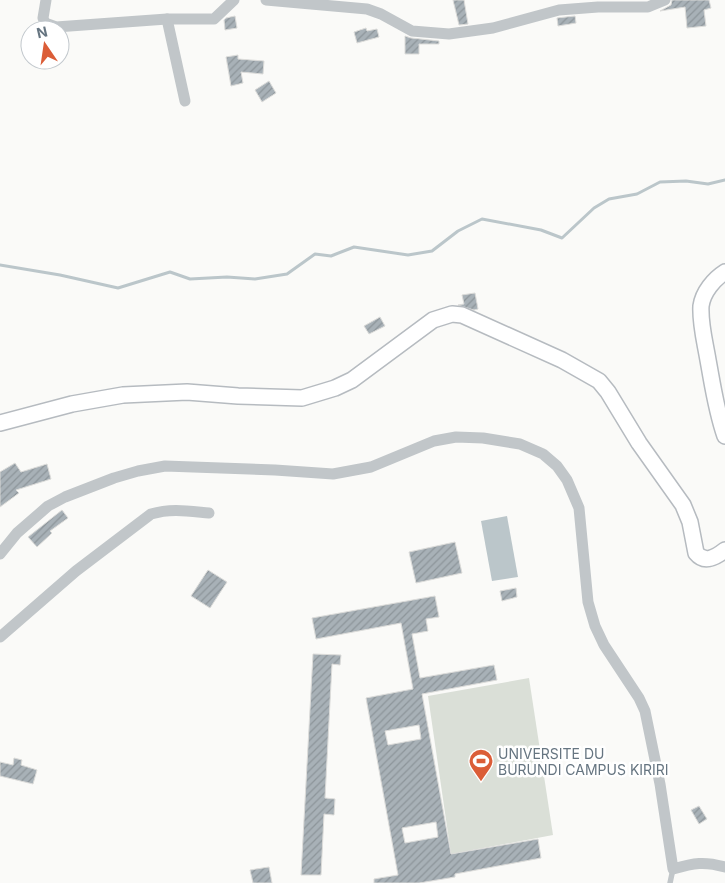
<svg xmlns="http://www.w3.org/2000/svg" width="725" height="883" font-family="Inter,sans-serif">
  <defs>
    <pattern id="building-hatch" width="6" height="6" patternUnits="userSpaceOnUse" patternTransform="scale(1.25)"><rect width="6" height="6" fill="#a8b1b7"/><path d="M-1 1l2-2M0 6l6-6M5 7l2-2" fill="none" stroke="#8d959a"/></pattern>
  </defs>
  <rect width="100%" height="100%" fill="#fafaf8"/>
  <path fill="#dadfd7" d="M529 678 553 835 451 854 428 696Z"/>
  <path fill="#bbc6ca" d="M507 516 518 577 492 581 481 521Z"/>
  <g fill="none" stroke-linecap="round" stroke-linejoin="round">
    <path stroke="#bbc6ca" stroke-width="3" d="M0 265 60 275 118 288 170 272 190 279 227 277 255 279 287 274 315 254 331 256 354 247 408 255 432 251 458 231 482 219 541 230 562 238 594 208 609 199 637 194 660 182 686 181 708 184 725 180"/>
  </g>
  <g fill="url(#building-hatch)" stroke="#dcdcda" fill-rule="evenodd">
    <path d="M453 0H464L468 24 459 25Z"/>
    <path d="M672 0H709L711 8 704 10 706 26 687 28 685 7 660 11 671 5Z"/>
    <path d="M235 16 237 28 225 30 224 20 226 18Z"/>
    <path d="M575 16 576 23 558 26 557 18Z"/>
    <path d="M366 28 367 31 377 29 379 37 357 43 354 32Z"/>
    <path d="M405 36 411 38 439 41V44H419V54H405Z"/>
    <path d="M238 55V59L264 61 263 74 241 72 243 83 231 86 226 57Z"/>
    <path d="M269 81 276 93 262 102 255 90Z"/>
    <path d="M475 293 478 309 474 310 458 305 464 304 462 295Z"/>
    <path d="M380 317 385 326 369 334 364 326Z"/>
    <path d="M15 463 21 472 47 464 51 479 16 490 19 493 0 507V472Z"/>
    <path d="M62 510 68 518 50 531 52 533 37 547 28 537Z"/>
    <path d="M455 542 462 573 416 583 409 552Z"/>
    <path d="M208 570 227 582 210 608 191 596Z"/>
    <path d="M516 588 517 597 502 601 500 591Z"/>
    <path d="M435 596 439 617 426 619 428 631 412 634 420 678 494 665 497 680 422 694 451 854 538 839 541 858 455 874V877L419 883H374V879L398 875 366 698 413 689 401 623 316 639 312 618ZM419 725 421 739 388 745 385 731ZM436 822 438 837 405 843 402 828Z"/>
    <path d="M313 654 341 655 340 665 332 664 325 798 335 799 334 815 324 814 321 875H301Z"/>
    <path d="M14 758 22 760 21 765 37 770 33 784 0 776V762L13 765Z"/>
    <path d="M699 806 707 819 699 824 691 810Z"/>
    <path d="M269 867 272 883H253L250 870Z"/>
  </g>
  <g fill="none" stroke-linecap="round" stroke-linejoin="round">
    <defs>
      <g id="secondary">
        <path d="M725 272C714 279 703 292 701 306 700 324 705 342 708 360 713 387 716 410 725 436"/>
        <path d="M0 423 72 404 123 395 187 392 238 396 302 398 335 388 352 380 433 320 452 314 462 315 562 360 599 381 608 392 639 443 683 505 690 522 696 553C705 564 716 557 725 550"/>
      </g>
    </defs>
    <use href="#secondary" stroke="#b6bbc0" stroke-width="18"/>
    <path stroke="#c1c6c9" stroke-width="5.5" d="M670 883 673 869"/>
    <g stroke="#c1c6c9" stroke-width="11">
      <path d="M46 0 43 18 45 23 56 27 167 19H214L234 0"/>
      <path d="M266 0 367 9 381 14 412 31 449 34 493 28 559 10 598 7H648L665 0"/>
      <path d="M167 19 185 101"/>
      <path d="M0 554 17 533 48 506 65 497 114 478 138 471 165 466 275 470 333 474 371 467 434 441 456 437 483 438 520 444 543 454 557 466 567 480 579 508 588 602 595 626 604 645 639 698 645 711 660 784 673 869C694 863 704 861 725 867"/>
      <path d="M0 637 76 571 151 514C171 508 188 511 209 513"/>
    </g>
    <use href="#secondary" stroke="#fff" stroke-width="15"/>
  </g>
  <defs>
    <symbol id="stadium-pin" viewBox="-11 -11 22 30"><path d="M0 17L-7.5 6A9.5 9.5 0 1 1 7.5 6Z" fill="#db5d37" stroke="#fff"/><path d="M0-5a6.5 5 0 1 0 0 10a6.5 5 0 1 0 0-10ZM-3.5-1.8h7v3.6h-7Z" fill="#fff"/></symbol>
  </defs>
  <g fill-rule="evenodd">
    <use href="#stadium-pin" x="467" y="747" width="28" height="38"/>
  </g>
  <g text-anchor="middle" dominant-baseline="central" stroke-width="5" stroke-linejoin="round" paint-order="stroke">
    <g font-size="14" fill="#667581" stroke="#fff" text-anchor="start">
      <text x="498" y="753">UNIVERSITE DU<tspan x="498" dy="16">BURUNDI CAMPUS KIRIRI</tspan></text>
    </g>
  </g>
  <g transform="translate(45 45) rotate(347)"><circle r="24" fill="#ffffff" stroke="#c2c8cd"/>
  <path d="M0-4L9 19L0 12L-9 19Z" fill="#db5d37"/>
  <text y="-8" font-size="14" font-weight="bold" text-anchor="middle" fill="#667581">N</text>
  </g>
</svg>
